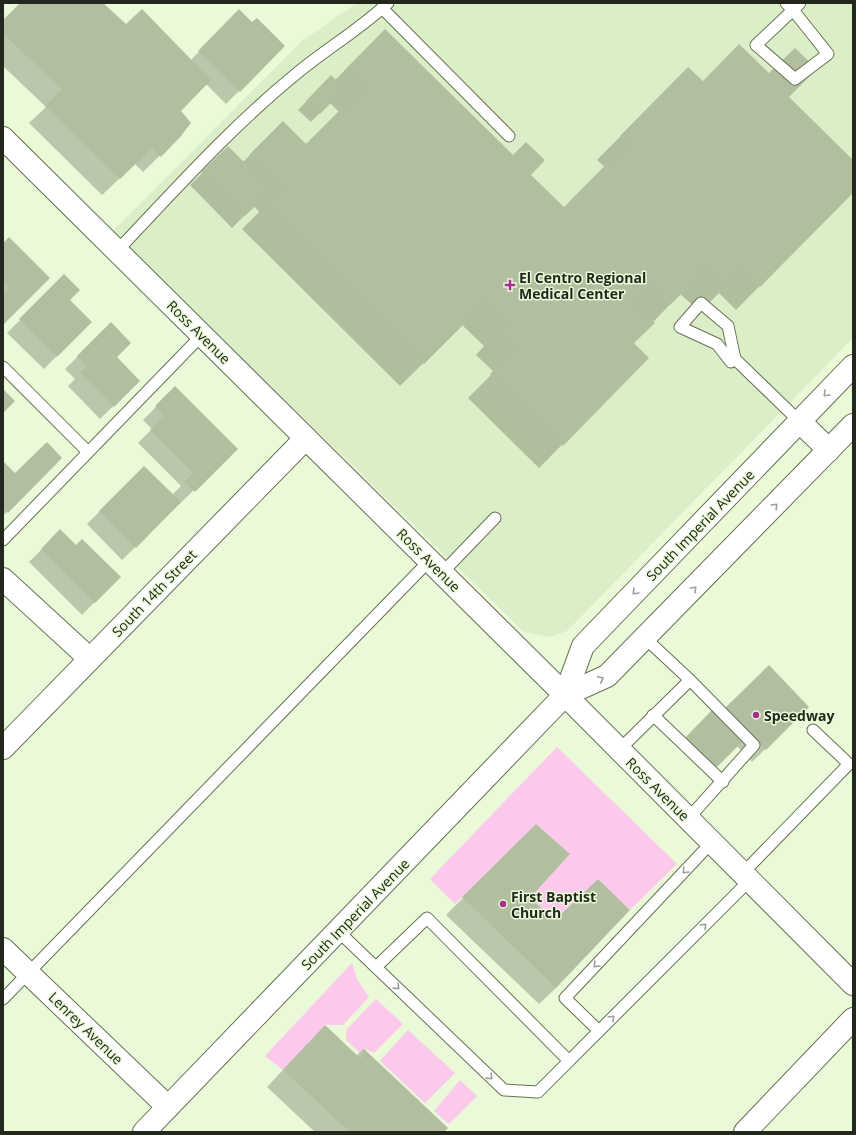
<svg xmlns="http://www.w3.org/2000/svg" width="856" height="1135" font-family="'Open Sans',sans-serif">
  <rect width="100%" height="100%" fill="#eaf9d8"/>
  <path fill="#dceec7" d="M357 3H853V338L567 631 550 637 524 632 112 232 302 41Z"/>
  <g fill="#fcc8ec">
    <path d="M557 747 677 864 630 910 598 879 555 920 530 898 570 854 536 824 455 904 430 879Z"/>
    <path d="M352 963 357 979 369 997 343 1025H325L283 1070 265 1056Z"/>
    <path d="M376 999 403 1024 374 1053 363 1048 360 1053 346 1040 347 1029Z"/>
    <path d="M408 1030 455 1073 425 1103 380 1061Z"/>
    <path d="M460 1080 477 1096 449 1124 434 1111Z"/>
  </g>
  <g fill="#0003">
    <path d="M21 3H101L126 26 191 60 226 23 252 24 283 46 226 104 206 84 180 111V136L143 172 135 164 102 195 29 123 46 107 3 66V21Z"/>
    <path d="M385 30 564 209 605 167 597 160 688 68 703 82 788 97 853 161V191L736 310 719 293 700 312 680 294 633 343 648 358 539 468 468 398 494 372 476 355 484 346 462 325 400 386 242 229 259 212 254 206 232 228 190 185 228 147 243 162 283 122 306 145 339 112 330 103 311 122 298 110 331 76 335 80Z"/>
    <path d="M3 244 49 278 3 324Z"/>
    <path d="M64 276 68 300 90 322 44 369 7 333Z"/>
    <path d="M111 324 115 357 139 381 100 419 68 386 75 379 65 369Z"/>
    <path d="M175 388 236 449 122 560 87 524 144 467 172 495 181 486 138 443 152 429 143 420Z"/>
    <path d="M61 458 3 516V463L15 475Z"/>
    <path d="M60 531 76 547 119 577 82 615 29 562Z"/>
    <path d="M808 707 752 762 736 745 680 744Z"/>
    <path d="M536 825 529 898 555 921 556 988 539 1004 446 915Z"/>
    <path d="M308 1043 356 1056 363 1049 442 1132H315L267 1087Z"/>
  </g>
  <g fill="#b1bfa0">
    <path d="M20 3H103L126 24 142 9 211 80 181 111 191 123 181 136 161 157 152 148 120 179 45 106 62 89 3 34V20Z"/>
    <path d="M239 9 252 22 257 18 285 46 240 92 198 51Z"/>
    <path d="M385 29 513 155 526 142 545 160 531 175 564 207 627 143 620 136 688 67 703 81 739 44 769 73 795 48 817 69 789 97 853 160V193L760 287 743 270 724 290 704 271 670 305 650 286 634 302 655 323 634 343 649 358 563 446 490 374 516 348 499 331 507 323 486 302 424 364 264 205 282 188 249 155 283 121 306 144 362 88 344 71Z"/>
    <path d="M331 75 345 89 320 114 306 101Z"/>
    <path d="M228 146 272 190 245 216 201 172Z"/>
    <path d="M9 237 50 278 3 325V293L9 287 3 281V243Z"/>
    <path d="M64 274 80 290 70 300 92 322 57 357 19 319Z"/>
    <path d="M111 322 131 343 117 357 140 381 114 407 80 373 87 366 77 356Z"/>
    <path d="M175 386 238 449 195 492 184 482 193 473 150 430 164 415 155 406Z"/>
    <path d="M3 389 15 401 3 413Z"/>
    <path d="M47 442 62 458 8 513 3 508V461L15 473Z"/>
    <path d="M144 466 181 502 136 548 99 511Z"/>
    <path d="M60 529 76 545 82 539 121 577 95 603 41 549Z"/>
    <path d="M769 665 809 707 766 750 725 708Z"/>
    <path d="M713 709 744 740 714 770 683 740Z"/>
    <path d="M536 824 570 854 530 898 555 920 598 879 630 910 556 988 462 897Z"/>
    <path d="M325 1025 361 1059 363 1048 448 1128 444 1132H350L283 1070Z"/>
  </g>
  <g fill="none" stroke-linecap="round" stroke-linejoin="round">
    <defs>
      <g id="lane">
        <path d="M786 3 793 10 800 3"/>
        <path d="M382 8 509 136"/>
        <path d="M793 10 828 54 795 79 756 45Z"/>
        <path d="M117 251C175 190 231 127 296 74 326 49 359 30 388 3"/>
        <path d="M731 362 717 344 680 327 701 303 728 326 735 359 799 421"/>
        <path d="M3 367 88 452"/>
        <path d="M3 540 202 335"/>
        <path d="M442 573 495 518"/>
        <path d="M653 715 723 782"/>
        <path d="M619 750 690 680 645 638"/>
        <path d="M688 819 754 745 690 680"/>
        <path d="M743 873 849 764 813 730"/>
        <path d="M338 931 504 1090 538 1092 750 880"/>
        <path d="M376 967 427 918 569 1061"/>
        <path d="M3 999 429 561"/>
        <path d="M599 1031 565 998 712 842"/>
      </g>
      <g id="street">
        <path d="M3 579 90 659"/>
        <path d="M3 748 306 438"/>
        <path d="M3 949 168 1107"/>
        <path d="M745 1132 853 1019"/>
      </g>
      <path id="secondary" d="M3 138 565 695 853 984"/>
      <g id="highway">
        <path d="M799 421 829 450"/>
        <path d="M565 695 583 646 853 366"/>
        <path d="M144 1132 565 695 607 676 853 425"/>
      </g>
    </defs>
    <use href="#lane" stroke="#667256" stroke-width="13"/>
    <use href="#street" stroke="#667256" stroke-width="24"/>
    <use href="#secondary" stroke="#667256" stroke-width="24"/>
    <use href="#highway" stroke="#667256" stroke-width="24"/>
    <use href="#lane" stroke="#fff" stroke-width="11"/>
    <use href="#street" stroke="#fff" stroke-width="22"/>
    <use href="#secondary" stroke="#fff" stroke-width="22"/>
    <use href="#highway" stroke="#fff" stroke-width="22"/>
  </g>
  <defs><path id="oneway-chevron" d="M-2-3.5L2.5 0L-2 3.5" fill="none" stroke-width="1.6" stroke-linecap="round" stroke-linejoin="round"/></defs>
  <g stroke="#9c9e99">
    <use href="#oneway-chevron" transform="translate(826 394) rotate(135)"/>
    <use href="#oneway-chevron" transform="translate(775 506) rotate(-46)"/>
    <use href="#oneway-chevron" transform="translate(694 589) rotate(-45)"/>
    <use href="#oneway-chevron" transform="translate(635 592) rotate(134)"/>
    <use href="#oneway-chevron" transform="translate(601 679) rotate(-25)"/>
    <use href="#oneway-chevron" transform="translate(685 871) rotate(133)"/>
    <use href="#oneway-chevron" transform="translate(704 926) rotate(-45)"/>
    <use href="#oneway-chevron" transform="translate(596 965) rotate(133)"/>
    <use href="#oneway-chevron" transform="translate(397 987) rotate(44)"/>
    <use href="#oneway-chevron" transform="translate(612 1018) rotate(-45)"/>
    <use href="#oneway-chevron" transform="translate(490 1077) rotate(44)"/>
  </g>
  <g fill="#a4318b" stroke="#eaf9d8" stroke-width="1.5">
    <path d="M508 279h4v4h4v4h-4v4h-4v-4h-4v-4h4z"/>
    <circle cx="756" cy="715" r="4"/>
    <circle cx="503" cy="904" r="4"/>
  </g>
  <g text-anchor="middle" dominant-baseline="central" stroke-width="3" stroke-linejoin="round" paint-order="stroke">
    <g font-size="14" font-weight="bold" fill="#23281d" stroke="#eaf9d8" text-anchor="start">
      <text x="519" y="277">El Centro Regional<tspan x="519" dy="16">Medical Center</tspan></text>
      <text x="764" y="715">Speedway</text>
      <text x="511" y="896">First Baptist<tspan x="511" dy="16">Church</tspan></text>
    </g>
    <g font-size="14" fill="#23281d" stroke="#eaf9d8">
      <text transform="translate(199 332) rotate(45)">Ross Avenue</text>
      <text transform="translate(700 525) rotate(-46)">South Imperial Avenue</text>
      <text transform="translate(429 560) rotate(45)">Ross Avenue</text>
      <text transform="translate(154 593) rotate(-46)">South 14th Street</text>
      <text transform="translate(658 789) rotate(45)">Ross Avenue</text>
      <text transform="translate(355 914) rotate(-46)">South Imperial Avenue</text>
      <text transform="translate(86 1028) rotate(44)">Lenrey Avenue</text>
    </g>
  </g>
  <rect width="856" height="1135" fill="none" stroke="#23281d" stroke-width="8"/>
</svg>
